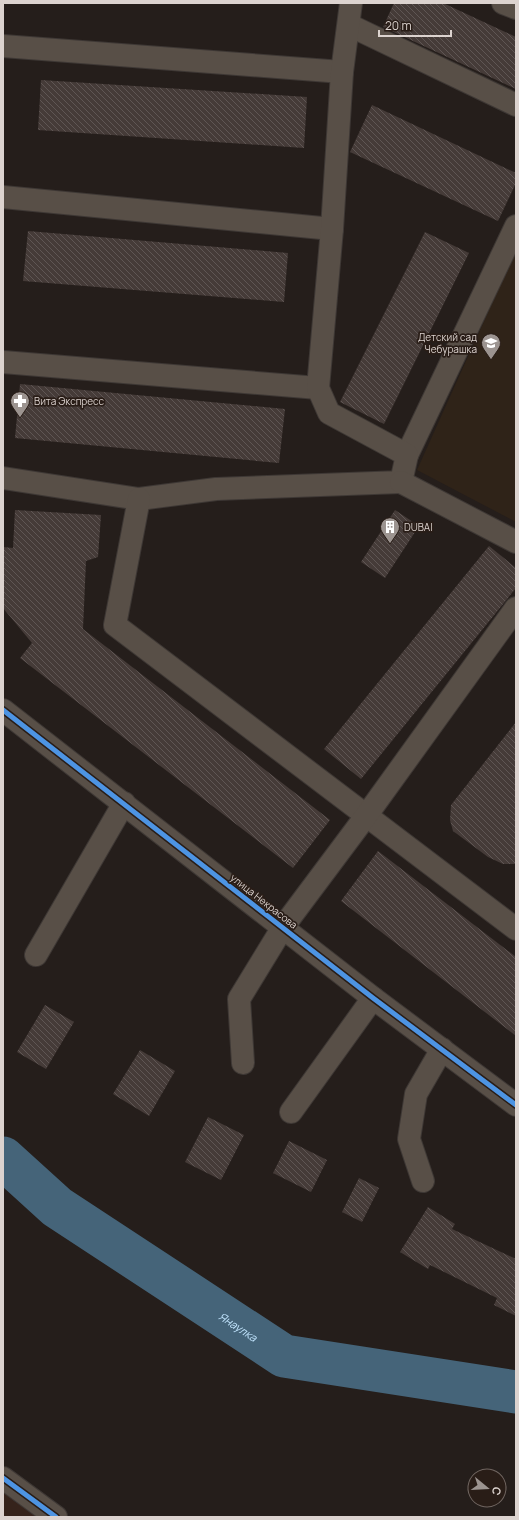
<svg xmlns="http://www.w3.org/2000/svg" width="519" height="1520" font-family="Manrope,sans-serif">
  <defs>
    <pattern id="building-back-hatch" width="6" height="6" patternUnits="userSpaceOnUse"><rect width="6" height="6" fill="#453b38"/><path d="M-1 5l2 2M0 0l6 6M5-1l2 2" fill="none" stroke="#5f5654"/></pattern>
  </defs>
  <rect width="100%" height="100%" fill="#251e1b"/>
  <path fill="#35231b" d="M3 1486 56 1517H3Z"/>
  <path fill="#2f2318" d="M516 250V522L417 470Z"/>
  <g fill="none" stroke-linecap="round" stroke-linejoin="round">
    <path stroke="#456479" stroke-width="43" id="s1" d="M3 1158 57 1207 284 1356 516 1392"/>
  </g>
  <g fill="url(#building-back-hatch)">
    <path d="M394 3H443L516 37V89L383 27Z"/>
    <path d="M41 80 307 97 304 148 38 130Z"/>
    <path d="M372 105 516 173V183L498 221 350 152Z"/>
    <path d="M28 231 288 253 284 302 23 281Z"/>
    <path d="M425 232 469 253 384 424 340 402Z"/>
    <path d="M20 384 285 409 279 463 15 438Z"/>
    <path d="M15 510 101 515 98 557 86 561 83 629 330 820 293 868 20 658 32 643 3 608V547L13 548Z"/>
    <path d="M395 510 419 526 385 578 361 562Z"/>
    <path d="M489 546 516 568V588L361 779 324 749Z"/>
    <path d="M516 722V864H503L488 857 453 831 450 820 451 805Z"/>
    <path d="M378 851 516 957V1036L341 901Z"/>
    <path d="M45 1005 74 1022 46 1069 17 1052Z"/>
    <path d="M140 1050 175 1071 149 1116 113 1094Z"/>
    <path d="M208 1117 244 1135 221 1180 185 1162Z"/>
    <path d="M289 1141 327 1160 311 1192 273 1173Z"/>
    <path d="M359 1178 379 1188 362 1222 342 1212Z"/>
    <path d="M428 1207 455 1224 452 1229 516 1259V1316L494 1305 497 1298 430 1265 428 1269 400 1252Z"/>
  </g>
  <g fill="none" stroke-linecap="round" stroke-linejoin="round">
    <defs>
      <g id="minor">
        <path d="M503 3 516 8"/>
        <path d="M349 25 516 105"/>
        <path d="M3 46 342 72"/>
        <path d="M3 197 332 229"/>
        <path d="M3 362 318 388"/>
        <path d="M407 455 516 226"/>
        <path d="M3 478 139 499 216 489 401 482 407 455 329 413 318 388 332 229 342 72 351 3"/>
        <path d="M401 482 516 542"/>
        <path d="M139 499 115 625 516 929"/>
        <path d="M3 710 373 998 516 1105"/>
        <path d="M36 955 124 803"/>
        <path d="M243 1063 239 999 283 927 366 816 516 608"/>
        <path d="M291 1112 373 998"/>
        <path d="M423 1181 409 1139 416 1094 442 1049"/>
        <path d="M3 1478 56 1517"/>
      </g>
    </defs>
    <use href="#minor" stroke="#3e3835" stroke-width="24"/>
    <use href="#minor" stroke="#584f47" stroke-width="22"/>
    <defs>
      <g id="cycleway">
        <path d="M3 710 373 998 516 1105"/>
        <path d="M3 1478 56 1517"/>
      </g>
    </defs>
    <use href="#cycleway" stroke="#291d17" stroke-width="8"/>
    <use href="#cycleway" stroke="#4d94e3" stroke-width="5"/>
  </g>
  <defs>
    <symbol id="school-pin" viewBox="-11 -11 22 30"><path d="M0 17L-7.5 6A9.5 9.5 0 1 1 7.5 6Z" fill="#9c9490" stroke="#291d17"/><path d="M0-5L7-2L0 1L-7-2ZM-4 1L0 2.5L4 1V4Q0 6-4 4Z" fill="#fff"/></symbol>
    <symbol id="pharmacy-pin" viewBox="-11 -11 22 30"><path d="M0 17L-7.5 6A9.5 9.5 0 1 1 7.5 6Z" fill="#9c9490" stroke="#291d17"/><path d="M-2-6h4v4h4v4h-4v4h-4v-4h-4v-4h4Z" fill="#fff"/></symbol>
    <symbol id="building-pin" viewBox="-11 -11 22 30"><path d="M0 17L-7.5 6A9.5 9.5 0 1 1 7.5 6Z" fill="#9c9490" stroke="#291d17"/><path d="M-4-6H4V6H1V3H-1V6H-4ZM-2.5-4.3h1.7v1.8h-1.7ZM.8-4.3h1.7v1.8H.8ZM-2.5-1h1.7V.8h-1.7ZM.8-1h1.7V.8H.8Z" fill="#fff"/></symbol>
  </defs>
  <g fill-rule="evenodd">
    <use href="#school-pin" x="480" y="332" width="22" height="30"/>
    <use href="#pharmacy-pin" x="9" y="390" width="22" height="30"/>
    <use href="#building-pin" x="379" y="516" width="22" height="30"/>
  </g>
  <g text-anchor="middle" dominant-baseline="central" stroke-width="3.5" stroke-linejoin="round" paint-order="stroke">
    <g font-size="10" fill="#dcd3cf" stroke="#291d17" text-anchor="start">
      <text x="477" y="337" text-anchor="end">Детский сад<tspan x="477" dy="12">Чебурашка</tspan></text>
      <text x="34" y="401">Вита Экспресс</text>
      <text x="404" y="527">DUBAI</text>
    </g>
    <g font-size="10" fill="#dcd3cf" stroke="#291d17">
      <text transform="translate(264 901) rotate(38)">улица Некрасова</text>
    </g>
    <g font-size="11" font-style="italic" fill="#c1e4fd" stroke="#291d17">
      <text stroke="none"><textPath href="#s1" startOffset="290">Янаулка</textPath></text>
    </g>
  </g>
  <rect width="519" height="1520" fill="none" stroke="#dcd3cf" stroke-width="8"/>
  <g transform="translate(487 1488) rotate(108)"><circle r="19" fill="#291d17" stroke="#716661"/>
  <path d="M0-3L7 15L0 10L-7 15Z" fill="#9c9490"/>
  <text y="-6" font-size="11" font-weight="bold" text-anchor="middle" fill="#dcd3cf">С</text>
  </g>
  <path d="M379 30v6h72v-6" fill="none" stroke="#dcd3cf" stroke-width="2"/>
  <text x="385" y="30" font-size="12" fill="#dcd3cf" stroke="#291d17" stroke-width="3" paint-order="stroke">20 m</text>
</svg>
